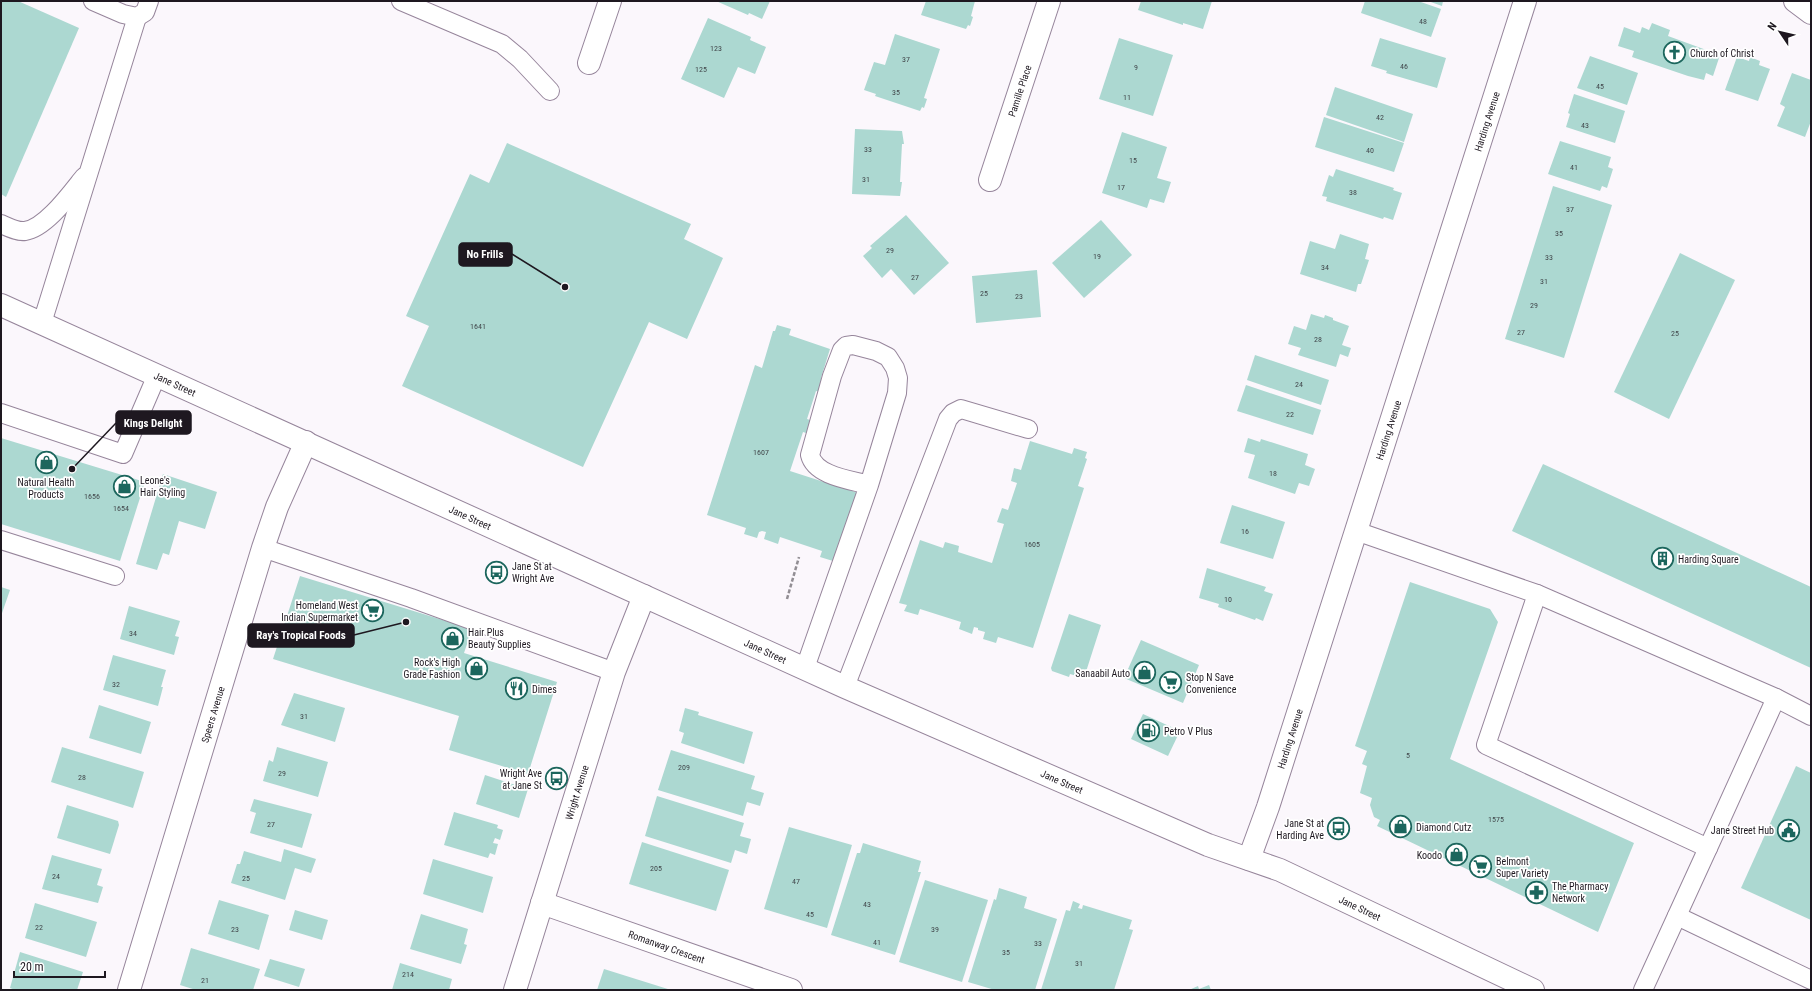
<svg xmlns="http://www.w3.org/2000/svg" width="1812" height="991" font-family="'Roboto Condensed',sans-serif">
  <rect width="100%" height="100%" fill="#fbf7fc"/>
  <g fill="#acd8d1">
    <path d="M1 1H18L79 28 6 197 1 194Z"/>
    <path d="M716 1H770L762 19 749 13 748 15Z"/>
    <path d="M926 1H975L971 16 973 17 970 26 968 25 966 29 921 15Z"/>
    <path d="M1141 1H1212L1203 29 1183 23V25L1138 10Z"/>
    <path d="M1365 1H1418L1441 9 1431 37 1361 13Z"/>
    <path d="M1428 1H1443L1442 6Z"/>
    <path d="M708 18 751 37 750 40 766 47 755 74 738 67 724 98 681 79Z"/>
    <path d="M1652 23 1670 30 1668 36 1720 55 1713 76 1706 73 1704 80 1688 76 1632 57 1634 51 1618 46 1624 27 1640 33 1642 27 1649 30Z"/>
    <path d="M895 34 940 49 924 98 927 99 924 108 922 107 920 111 875 96 876 94 864 90 874 62 885 65Z"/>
    <path d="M1119 38 1173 55 1153 116 1099 99Z"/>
    <path d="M1380 38 1446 58 1437 88 1386 73 1387 71 1371 66Z"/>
    <path d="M1590 56 1638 73 1627 105 1577 88Z"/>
    <path d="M1737 57 1749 61 1750 57 1760 61 1759 65 1770 69 1758 101 1725 90Z"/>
    <path d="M1792 73 1811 80V121L1805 137 1777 126 1785 107 1780 104Z"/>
    <path d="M1335 87 1413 114 1404 142 1326 115Z"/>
    <path d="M1574 94 1625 111 1615 143 1566 127 1570 114 1568 113Z"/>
    <path d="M1324 117 1404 143 1394 172 1315 147Z"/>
    <path d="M855 129 902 131 904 144H902L900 182H902L900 196 852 194Z"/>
    <path d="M1122 132 1167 147 1157 178 1171 182 1164 203 1150 199 1147 208 1102 193Z"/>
    <path d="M1560 141 1611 157 1608 167 1613 169 1607 188 1602 186 1600 191 1548 174Z"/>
    <path d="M507 143 691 224 684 239 723 258 687 339 649 322 583 467 402 386 429 326 406 316 470 174 489 183Z"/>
    <path d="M1336 169 1394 188 1393 190 1402 193 1393 220 1384 217 1383 219 1326 201 1327 197 1322 196 1329 175 1333 177Z"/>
    <path d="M1553 186 1612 205 1564 358 1505 339Z"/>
    <path d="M906 215 949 263 914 295 891 269 882 278 863 256 872 248 870 246Z"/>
    <path d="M1101 220 1132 255 1084 298 1052 263Z"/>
    <path d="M1340 234 1369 244 1365 259 1369 260 1361 284H1358L1356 292 1300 274 1310 241 1335 249Z"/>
    <path d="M1680 253 1735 280 1669 419 1614 392Z"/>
    <path d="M1037 270 1041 317 976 323 972 276Z"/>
    <path d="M1311 314 1324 318 1325 315 1333 318V320L1349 326 1342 345 1351 348 1348 357 1340 354 1336 367 1298 355 1301 348 1288 344 1294 326 1306 330Z"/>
    <path d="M777 325 791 329 789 335 830 349 821 378 827 380 823 393 816 391 807 419 813 421 809 434 803 432 790 471 824 482 827 476 840 480 838 486 861 494 841 556 835 554 833 561 820 557 822 551 780 537 778 544 764 539 766 532 762 531 759 532 757 538 744 534 746 528 707 515 755 365 762 368 773 331H775Z"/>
    <path d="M1255 355 1329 380 1321 405 1247 380Z"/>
    <path d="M1246 385 1321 410 1313 435 1237 411Z"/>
    <path d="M1 438 145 482 120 561 1 524Z"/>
    <path d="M1248 438 1260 442 1261 439 1308 454 1305 465 1315 469 1309 486 1299 483 1295 494 1248 478 1255 455 1244 452Z"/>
    <path d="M1030 441 1072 454 1074 448 1087 452 1085 458 1087 459 1078 486 1084 488 1033 648 998 637 996 643 983 639 985 632 978 630V628L974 627 972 634 959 629 961 622 920 609 918 615 904 611 907 605 899 603 920 540 943 548 945 542 959 546 958 552 992 563 1004 524 997 522 1002 508 1008 510 1017 483 1011 481 1014 468 1021 470Z"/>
    <path d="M1543 464 1811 587V668L1512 531Z"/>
    <path d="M163 474 217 492 205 529 179 521 169 555 163 553 157 570 136 564Z"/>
    <path d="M1232 505 1285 522 1273 559 1220 543Z"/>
    <path d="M1207 568 1266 587 1264 591 1273 594 1263 621 1256 618 1255 620 1218 607 1219 604 1199 598Z"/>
    <path d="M300 576 472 629 464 653 557 682 528 774 449 750 459 716 273 659Z"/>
    <path d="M1410 582 1490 609 1498 622 1450 759 1634 843 1598 932 1377 826 1380 820 1374 817 1370 805 1372 798 1360 793 1367 766 1362 764 1367 751 1355 746Z"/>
    <path d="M1 587 10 590 1 616Z"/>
    <path d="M129 606 180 621 175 636 179 637 174 655 120 639Z"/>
    <path d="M1069 614 1101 625 1084 678 1070 674 1069 677 1052 671 1051 668Z"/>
    <path d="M1141 640 1199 665 1183 703 1124 678Z"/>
    <path d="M113 655 166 670 161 687H163L158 706 103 690Z"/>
    <path d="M294 693 345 708 335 742 281 725Z"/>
    <path d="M99 705 151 722 141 754 89 738Z"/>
    <path d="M685 708 699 712 698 715 753 732 744 764 681 743 684 733 679 731Z"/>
    <path d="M1143 714 1180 731 1168 756 1131 739Z"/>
    <path d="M62 747 144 772 133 808 51 782Z"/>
    <path d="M277 747 328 762 318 797 263 781 269 760 273 762Z"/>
    <path d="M671 750 755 776 751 789 764 793 760 806 747 802 743 816 658 790Z"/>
    <path d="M1796 766 1811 773V920L1741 888Z"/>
    <path d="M485 775 528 789 519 818 476 804Z"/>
    <path d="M657 796 744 823 740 836 751 839 747 854 735 850 731 863 645 836Z"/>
    <path d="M254 799 312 814 302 848 250 833 256 813 250 811Z"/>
    <path d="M67 805 118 821 119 825 110 854 57 838Z"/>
    <path d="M454 812 498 825 497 828 503 830 500 840 495 838 493 843 498 844 495 855 490 853 488 858 444 845Z"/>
    <path d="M789 827 852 845 827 928 764 909Z"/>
    <path d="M642 842 729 870 716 911 629 884Z"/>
    <path d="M863 843 921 861 918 872H921L895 955 831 935 857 853H860Z"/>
    <path d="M284 849 316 859 311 873 295 868 285 900 231 883 237 864H240L244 851 281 862Z"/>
    <path d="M52 855 102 869 97 885 103 887 98 903 42 889Z"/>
    <path d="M433 859 493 877 483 913 423 894Z"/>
    <path d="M925 880 988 900 962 982 899 962Z"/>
    <path d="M999 888 1027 897 1024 908 1057 919 1035 990H995L968 982 994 899 996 900Z"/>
    <path d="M219 900 269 915 259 950 208 934Z"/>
    <path d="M1073 901 1080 904 1078 908 1082 909 1083 905 1132 920 1129 929 1133 930 1114 990H1041L1066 910 1070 911Z"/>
    <path d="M35 903 97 922 86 957 25 938Z"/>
    <path d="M295 910 328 920 322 940 289 930Z"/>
    <path d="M421 914 468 929 464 944 467 945 461 964 410 949Z"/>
    <path d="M191 948 260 969 253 990H196L180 985Z"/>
    <path d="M20 952 83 972 77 990H15L10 988Z"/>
    <path d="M270 959 305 969 299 987 264 976Z"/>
    <path d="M400 963 452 979 449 990H392Z"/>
    <path d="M604 969 671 990H597Z"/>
    <path d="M1209 985 1211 990H1189L1198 986 1199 989Z"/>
  </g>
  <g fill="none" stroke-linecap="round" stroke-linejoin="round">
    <defs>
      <g id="lane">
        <path d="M93 1 123 14 137 17 145 12 149 1"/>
        <path d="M401 1 502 44 520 59 550 91"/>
        <path d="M1 224C8 227 17 232 25 231 46 228 71 193 84 177"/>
        <path d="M42 323 137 17"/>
        <path d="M1 413 123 454 157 375"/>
        <path d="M1356 531 1537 594 1486 745 1708 848 1643 990"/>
        <path d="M1 540 115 576"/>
        <path d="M263 548 411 598 614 672"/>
        <path d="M1537 594 1776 698 1708 848"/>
        <path d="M805 668 869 485 897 393 898 378 895 368 888 357 876 351 853 345 846 346 842 350 832 376 810 455C815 476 851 480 869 485"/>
        <path d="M845 687 948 419 953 413 961 409 1028 429"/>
        <path d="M1776 698 1811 716"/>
        <path d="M1677 916 1811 980"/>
      </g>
      <g id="street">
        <path d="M1795 1 1811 13"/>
        <path d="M589 63 610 1"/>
        <path id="s1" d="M990 180 1049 1"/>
        <path id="s2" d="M1249 859 1268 807 1525 1"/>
        <path id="s3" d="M542 903 791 990"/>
        <path id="s4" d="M129 990 263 548 277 507 306 442"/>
        <path id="s5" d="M515 990 614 672 644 596"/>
      </g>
      <g id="secondary">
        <path id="s6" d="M1 305 845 687 1208 845 1280 870 1533 990"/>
      </g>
    </defs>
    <use href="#lane" stroke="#96859b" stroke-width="20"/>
    <use href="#street" stroke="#96859b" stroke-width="24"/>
    <use href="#secondary" stroke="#96859b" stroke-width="24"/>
    <path stroke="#928e94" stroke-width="2.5" stroke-dasharray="4 2" stroke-linecap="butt" d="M787 599 799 557"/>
    <use href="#lane" stroke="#fff" stroke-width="18"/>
    <use href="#street" stroke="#fff" stroke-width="22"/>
    <use href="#secondary" stroke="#fff" stroke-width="22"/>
  </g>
  <defs>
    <symbol id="church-ring" viewBox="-11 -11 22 22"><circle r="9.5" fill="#fff" stroke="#1c665d" stroke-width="1.5"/><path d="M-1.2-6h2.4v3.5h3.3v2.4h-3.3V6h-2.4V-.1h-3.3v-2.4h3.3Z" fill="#1c665d"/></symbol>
    <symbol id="shop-ring" viewBox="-11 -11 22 22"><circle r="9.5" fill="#fff" stroke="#1c665d" stroke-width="1.5"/><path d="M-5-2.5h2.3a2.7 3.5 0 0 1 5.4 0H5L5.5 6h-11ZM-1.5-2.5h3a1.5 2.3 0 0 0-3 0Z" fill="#1c665d"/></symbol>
    <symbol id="building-ring" viewBox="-11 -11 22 22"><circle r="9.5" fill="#fff" stroke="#1c665d" stroke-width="1.5"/><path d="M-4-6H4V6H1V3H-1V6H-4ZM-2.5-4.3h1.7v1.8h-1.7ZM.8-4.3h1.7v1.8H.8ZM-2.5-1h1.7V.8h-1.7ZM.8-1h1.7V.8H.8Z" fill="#1c665d"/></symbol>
    <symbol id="bus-ring" viewBox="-11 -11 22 22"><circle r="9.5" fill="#fff" stroke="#1c665d" stroke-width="1.5"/><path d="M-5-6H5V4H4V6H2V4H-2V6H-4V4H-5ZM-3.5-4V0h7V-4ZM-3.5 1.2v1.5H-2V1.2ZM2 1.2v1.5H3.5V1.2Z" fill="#1c665d"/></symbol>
    <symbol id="supermarket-ring" viewBox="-11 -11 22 22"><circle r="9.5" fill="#fff" stroke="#1c665d" stroke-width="1.5"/><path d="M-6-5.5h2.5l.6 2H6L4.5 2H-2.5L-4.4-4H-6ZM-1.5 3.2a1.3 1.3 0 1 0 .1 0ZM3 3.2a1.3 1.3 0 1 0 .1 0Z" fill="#1c665d"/></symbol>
    <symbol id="restaurant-ring" viewBox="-11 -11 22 22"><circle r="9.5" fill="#fff" stroke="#1c665d" stroke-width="1.5"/><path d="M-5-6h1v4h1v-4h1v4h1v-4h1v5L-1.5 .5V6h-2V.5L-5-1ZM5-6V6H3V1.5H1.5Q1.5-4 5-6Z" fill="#1c665d"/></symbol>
    <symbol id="fuel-ring" viewBox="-11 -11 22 22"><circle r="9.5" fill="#fff" stroke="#1c665d" stroke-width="1.5"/><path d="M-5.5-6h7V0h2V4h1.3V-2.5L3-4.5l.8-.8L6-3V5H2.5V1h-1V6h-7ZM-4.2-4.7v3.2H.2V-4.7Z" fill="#1c665d"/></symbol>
    <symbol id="civic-ring" viewBox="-11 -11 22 22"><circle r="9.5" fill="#fff" stroke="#1c665d" stroke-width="1.5"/><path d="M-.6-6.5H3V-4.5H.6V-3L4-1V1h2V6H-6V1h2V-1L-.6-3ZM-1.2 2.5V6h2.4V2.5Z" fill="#1c665d"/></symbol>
    <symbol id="pharmacy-ring" viewBox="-11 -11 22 22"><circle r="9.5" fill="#fff" stroke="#1c665d" stroke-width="1.5"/><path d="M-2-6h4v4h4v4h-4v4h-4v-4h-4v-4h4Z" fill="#1c665d"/></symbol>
  </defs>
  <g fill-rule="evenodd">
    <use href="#church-ring" x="1662" y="40" width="25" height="25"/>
    <use href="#shop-ring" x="34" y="450" width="25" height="25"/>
    <use href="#shop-ring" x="112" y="474" width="25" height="25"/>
    <use href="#building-ring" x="1650" y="546" width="25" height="25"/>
    <use href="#bus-ring" x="484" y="560" width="25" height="25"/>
    <use href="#supermarket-ring" x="360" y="598" width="25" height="25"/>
    <use href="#shop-ring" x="440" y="626" width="25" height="25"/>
    <use href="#shop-ring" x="464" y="656" width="25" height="25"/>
    <use href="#shop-ring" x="1132" y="660" width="25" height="25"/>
    <use href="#supermarket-ring" x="1158" y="670" width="25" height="25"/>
    <use href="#restaurant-ring" x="504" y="676" width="25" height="25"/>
    <use href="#fuel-ring" x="1136" y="718" width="25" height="25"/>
    <use href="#bus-ring" x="544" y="766" width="25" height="25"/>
    <use href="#shop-ring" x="1388" y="814" width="25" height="25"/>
    <use href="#bus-ring" x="1326" y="816" width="25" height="25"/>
    <use href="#civic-ring" x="1776" y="818" width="25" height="25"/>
    <use href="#shop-ring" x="1444" y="842" width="25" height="25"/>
    <use href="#supermarket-ring" x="1468" y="854" width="25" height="25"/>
    <use href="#pharmacy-ring" x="1524" y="880" width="25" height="25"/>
  </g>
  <g text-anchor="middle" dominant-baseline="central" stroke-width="3.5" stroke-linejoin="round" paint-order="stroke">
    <g font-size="8" fill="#42484c">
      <text x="1423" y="21">48</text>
      <text x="716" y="48">123</text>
      <text x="906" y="59">37</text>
      <text x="1404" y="66">46</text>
      <text x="1136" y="67">9</text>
      <text x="701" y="69">125</text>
      <text x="1600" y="86">45</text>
      <text x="896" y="92">35</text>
      <text x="1127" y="97">11</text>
      <text x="1380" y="117">42</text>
      <text x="1585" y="125">43</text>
      <text x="868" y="149">33</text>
      <text x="1370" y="150">40</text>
      <text x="1133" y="160">15</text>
      <text x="1574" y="167">41</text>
      <text x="866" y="179">31</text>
      <text x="1121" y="187">17</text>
      <text x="1353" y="192">38</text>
      <text x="1570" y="209">37</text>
      <text x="1559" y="233">35</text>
      <text x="890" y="250">29</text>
      <text x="1097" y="256">19</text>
      <text x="1549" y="257">33</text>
      <text x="1325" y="267">34</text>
      <text x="915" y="277">27</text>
      <text x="1544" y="281">31</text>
      <text x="984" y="293">25</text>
      <text x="1019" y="296">23</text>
      <text x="1534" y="305">29</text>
      <text x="478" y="326">1641</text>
      <text x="1521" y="332">27</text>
      <text x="1675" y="333">25</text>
      <text x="1318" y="339">28</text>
      <text x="1299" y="384">24</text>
      <text x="1290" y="414">22</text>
      <text x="761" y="452">1607</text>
      <text x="1273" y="473">18</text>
      <text x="92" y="496">1656</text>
      <text x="121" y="508">1654</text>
      <text x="1245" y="531">16</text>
      <text x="1032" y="544">1605</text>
      <text x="1228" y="599">10</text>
      <text x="133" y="633">34</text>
      <text x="116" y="684">32</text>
      <text x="304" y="716">31</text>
      <text x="1408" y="755">5</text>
      <text x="684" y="767">209</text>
      <text x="282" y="773">29</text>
      <text x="82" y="777">28</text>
      <text x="1496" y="819">1575</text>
      <text x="271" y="824">27</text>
      <text x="656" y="868">205</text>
      <text x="56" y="876">24</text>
      <text x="246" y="878">25</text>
      <text x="796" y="881">47</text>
      <text x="867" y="904">43</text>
      <text x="810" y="914">45</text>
      <text x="39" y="927">22</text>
      <text x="235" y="929">23</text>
      <text x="935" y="929">39</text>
      <text x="877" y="942">41</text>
      <text x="1038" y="943">33</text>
      <text x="1006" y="952">35</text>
      <text x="1079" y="963">31</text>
      <text x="408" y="974">214</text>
      <text x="205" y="980">21</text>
    </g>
    <g font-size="10" fill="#1e1820" stroke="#fff" text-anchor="start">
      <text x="1690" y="53">Church of Christ</text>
      <text x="140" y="480">Leone's<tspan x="140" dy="12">Hair Styling</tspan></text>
      <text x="46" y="482" text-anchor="middle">Natural Health<tspan x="46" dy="12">Products</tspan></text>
      <text x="1678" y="559">Harding Square</text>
      <text x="512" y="566">Jane St at<tspan x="512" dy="12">Wright Ave</tspan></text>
      <text x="358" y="605" text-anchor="end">Homeland West<tspan x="358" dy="12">Indian Supermarket</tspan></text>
      <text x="468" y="632">Hair Plus<tspan x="468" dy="12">Beauty Supplies</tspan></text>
      <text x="460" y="662" text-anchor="end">Rock's High<tspan x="460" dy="12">Grade Fashion</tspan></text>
      <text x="1130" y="673" text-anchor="end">Sanaabil Auto</text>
      <text x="1186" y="677">Stop N Save<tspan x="1186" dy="12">Convenience</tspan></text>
      <text x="532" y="689">Dimes</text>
      <text x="1164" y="731">Petro V Plus</text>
      <text x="542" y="773" text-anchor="end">Wright Ave<tspan x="542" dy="12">at Jane St</tspan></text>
      <text x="1324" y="823" text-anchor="end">Jane St at<tspan x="1324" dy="12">Harding Ave</tspan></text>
      <text x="1416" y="827">Diamond Cutz</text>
      <text x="1774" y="830" text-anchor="end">Jane Street Hub</text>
      <text x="1442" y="855" text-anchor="end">Koodo</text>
      <text x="1496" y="861">Belmont<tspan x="1496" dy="12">Super Variety</tspan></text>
      <text x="1552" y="886">The Pharmacy<tspan x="1552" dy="12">Network</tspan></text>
    </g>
    <g font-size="10" fill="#1e1820" stroke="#fff">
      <text stroke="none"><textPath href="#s1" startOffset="94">Pamille Place</textPath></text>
      <text stroke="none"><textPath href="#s2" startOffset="775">Harding Avenue</textPath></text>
      <text stroke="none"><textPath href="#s6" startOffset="191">Jane Street</textPath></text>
      <text stroke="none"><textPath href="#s2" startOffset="451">Harding Avenue</textPath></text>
      <text stroke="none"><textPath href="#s6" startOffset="515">Jane Street</textPath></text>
      <text stroke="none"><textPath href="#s6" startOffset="839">Jane Street</textPath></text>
      <text stroke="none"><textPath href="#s4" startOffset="288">Speers Avenue</textPath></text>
      <text stroke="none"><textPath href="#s2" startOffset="127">Harding Avenue</textPath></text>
      <text stroke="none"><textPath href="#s6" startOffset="1163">Jane Street</textPath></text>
      <text stroke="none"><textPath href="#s5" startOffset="207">Wright Avenue</textPath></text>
      <text stroke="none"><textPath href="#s6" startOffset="1487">Jane Street</textPath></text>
      <text stroke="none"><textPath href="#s3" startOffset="132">Romanway Crescent</textPath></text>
    </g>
  </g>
  <path fill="none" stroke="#1e1820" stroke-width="1.5" d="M565 287L512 254M72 469L116 423M406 622L354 635"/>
  <g fill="#1e1820" stroke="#fff" stroke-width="1.5">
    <circle cx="565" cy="287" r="4"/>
    <circle cx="72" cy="469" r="4"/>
    <circle cx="406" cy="622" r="4"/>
  </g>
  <g fill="#1e1820" stroke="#1e1820" stroke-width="1.5">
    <rect x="459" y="243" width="53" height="23" rx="4"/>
    <rect x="116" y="411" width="75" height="23" rx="4"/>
    <rect x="248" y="624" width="106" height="23" rx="4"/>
  </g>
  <g font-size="11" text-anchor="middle" font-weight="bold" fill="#fff">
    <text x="485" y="258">No Frills</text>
    <text x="153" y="427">Kings Delight</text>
    <text x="301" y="639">Ray's Tropical Foods</text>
  </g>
  <rect width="1812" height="991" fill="none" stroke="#1e1820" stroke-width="4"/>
  <g transform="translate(1780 32) rotate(305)" stroke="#ffffff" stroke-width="3" paint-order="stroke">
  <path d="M0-3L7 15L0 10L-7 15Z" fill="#1e1820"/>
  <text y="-6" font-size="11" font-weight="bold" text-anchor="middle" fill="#1e1820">N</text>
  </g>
  <path d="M14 971v6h91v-6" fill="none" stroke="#1e1820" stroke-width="2"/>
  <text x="20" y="971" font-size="12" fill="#1e1820" stroke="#ffffff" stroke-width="3" paint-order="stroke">20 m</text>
</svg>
